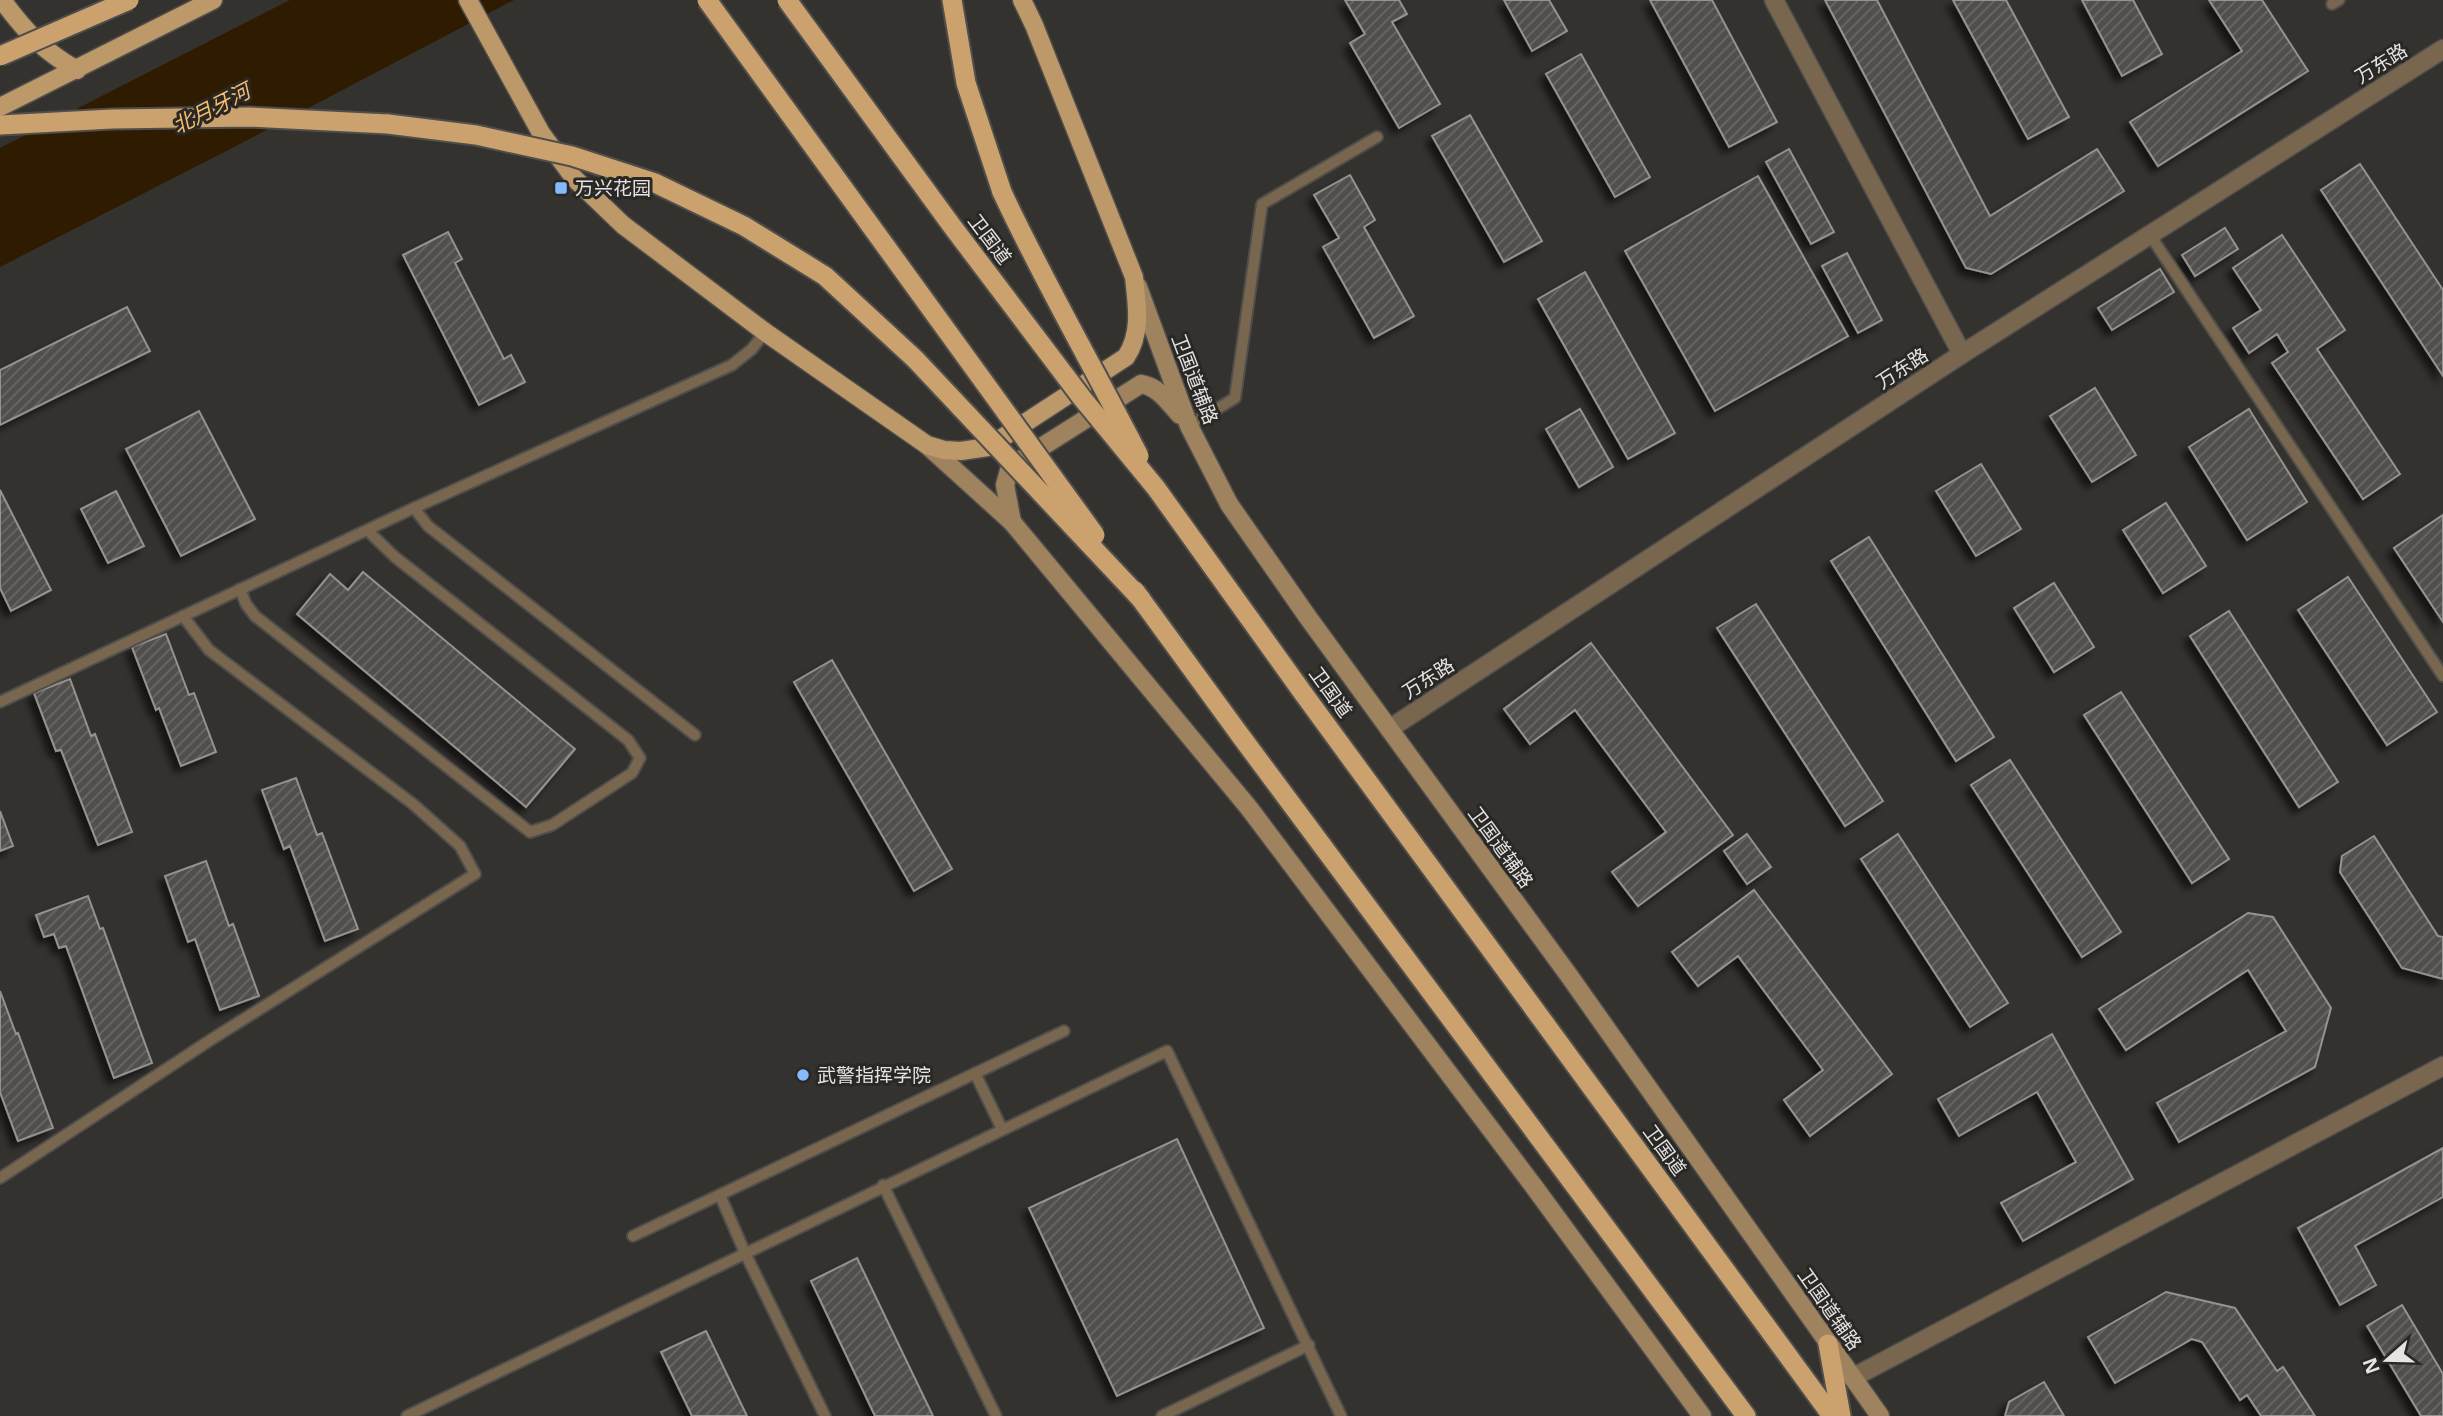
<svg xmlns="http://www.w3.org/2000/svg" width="2443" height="1416" font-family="'Open Sans','Noto Sans SC',sans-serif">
  <defs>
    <pattern id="building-hatch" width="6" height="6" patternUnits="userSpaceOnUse" patternTransform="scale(1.75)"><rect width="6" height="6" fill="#514f4c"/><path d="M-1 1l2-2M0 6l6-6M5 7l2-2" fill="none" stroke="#6a6866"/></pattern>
    <filter id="shadow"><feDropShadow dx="-6" dy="6" stdDeviation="3.5" flood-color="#0009"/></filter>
  </defs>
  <rect width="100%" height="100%" fill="#34322f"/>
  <path fill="#2f1b00" d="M290 0H514L234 147 0 267V148Z"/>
  <g fill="url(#building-hatch)" stroke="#95928f" stroke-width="2" filter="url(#shadow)">
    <path d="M1345 0H1399L1407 14 1392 22 1440 104 1399 128 1350 43 1365 34Z"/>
    <path d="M1504 0H1549L1567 31 1532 51Z"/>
    <path d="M1650 0H1712L1777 122 1729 147Z"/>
    <path d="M1825 0H1877L1990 216 2097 149 2124 191 1991 274 1966 268Z"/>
    <path d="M1953 0H2006L2069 117 2028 139Z"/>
    <path d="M2082 0H2133L2162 54 2122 76Z"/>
    <path d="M2209 0H2262L2308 71 2158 166 2130 122 2242 51Z"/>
    <path d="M1581 54 1650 177 1615 197 1546 74Z"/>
    <path d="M1470 115 1542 241 1504 262 1432 136Z"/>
    <path d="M1789 149 1834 232 1811 244 1766 162Z"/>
    <path d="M2360 164 2443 290V376L2321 190Z"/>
    <path d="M1350 175 1375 220 1364 227 1414 316 1374 338 1323 247 1339 238 1314 195Z"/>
    <path d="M1758 176 1848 336 1715 411 1625 251Z"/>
    <path d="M2225 228 2238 249 2195 276 2182 255Z"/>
    <path d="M448 232 462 259 455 263 504 359 511 355 525 382 479 405 403 255Z"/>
    <path d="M2282 235 2345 330 2317 349 2400 474 2363 499 2272 363 2288 352 2277 334 2249 353 2233 328 2261 310 2233 268Z"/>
    <path d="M1847 253 1882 320 1858 333 1822 266Z"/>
    <path d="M2160 269 2174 292 2112 330 2098 308Z"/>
    <path d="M1585 272 1675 433 1628 459 1538 299Z"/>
    <path d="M127 307 150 351 0 425V370Z"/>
    <path d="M2095 388 2136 455 2092 482 2050 416Z"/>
    <path d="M1580 409 1613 467 1579 487 1546 429Z"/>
    <path d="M2249 409 2307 502 2247 540 2189 447Z"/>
    <path d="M199 411 255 519 181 556 126 449Z"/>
    <path d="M1981 464 2021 529 1976 556 1936 491Z"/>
    <path d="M0 490 51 590 11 611 0 588Z"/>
    <path d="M116 491 144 546 108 563 81 509Z"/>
    <path d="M2166 503 2206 566 2163 593 2123 530Z"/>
    <path d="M2443 515V622L2394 548Z"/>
    <path d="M1869 537 1994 737 1956 761 1831 561Z"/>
    <path d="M363 572 575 749 526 807 297 614 330 574 348 590Z"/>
    <path d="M2348 577 2437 712 2387 745 2298 610Z"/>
    <path d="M2054 583 2094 647 2054 672 2014 608Z"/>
    <path d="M1756 604 1883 801 1845 826 1717 628Z"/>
    <path d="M2229 611 2338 782 2299 807 2190 636Z"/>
    <path d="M166 634 189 695 194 693 216 752 181 766 159 708 156 710 132 647Z"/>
    <path d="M1591 643 1733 835 1638 906 1612 872 1666 832 1575 710 1530 744 1504 709Z"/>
    <path d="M832 660 952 869 914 891 794 682Z"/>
    <path d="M70 679 91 736 95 734 132 832 98 845 61 750 56 751 34 693Z"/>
    <path d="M2121 692 2229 859 2192 883 2084 715Z"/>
    <path d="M2010 760 2121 932 2082 957 1971 785Z"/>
    <path d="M296 778 317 835 322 833 358 929 325 941 290 846 284 849 262 790Z"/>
    <path d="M0 811 13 846 0 851Z"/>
    <path d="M1747 834 1771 867 1747 884 1724 851Z"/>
    <path d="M1898 834 2008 1003 1970 1027 1861 859Z"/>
    <path d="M2374 836 2438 936 2443 937V979L2402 968 2340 872 2342 856Z"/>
    <path d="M206 861 229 926 233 924 259 996 220 1010 195 939 188 942 165 876Z"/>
    <path d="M1754 890 1892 1074 1810 1136 1784 1100 1823 1070 1738 956 1698 986 1672 952Z"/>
    <path d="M88 896 100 929 103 928 152 1063 114 1078 66 946 59 948 54 934 44 937 36 915Z"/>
    <path d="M2248 913 2273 917 2331 1008 2315 1067 2179 1142 2157 1103 2286 1031 2248 970 2126 1050 2099 1009Z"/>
    <path d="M0 991 16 1034 18 1033 53 1128 18 1141 0 1092Z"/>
    <path d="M2052 1034 2133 1179 2023 1241 2001 1203 2076 1162 2037 1092 1959 1136 1938 1099Z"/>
    <path d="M1177 1139 1264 1328 1117 1396 1029 1208Z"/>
    <path d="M2443 1148V1197L2355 1246 2376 1285 2340 1305 2298 1228Z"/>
    <path d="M857 1258 933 1416H875L811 1281Z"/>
    <path d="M2166 1292 2235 1308 2277 1371 2283 1367 2315 1416H2261L2247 1395 2240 1400 2202 1342 2192 1339 2115 1383 2088 1337Z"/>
    <path d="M2402 1305 2443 1374V1416H2421L2367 1326Z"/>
    <path d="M706 1331 747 1416H692L661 1352Z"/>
    <path d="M2044 1382 2064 1416H2005L2009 1402Z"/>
  </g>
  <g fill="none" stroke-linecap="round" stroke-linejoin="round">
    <defs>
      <g id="service">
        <path d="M2332 4 2339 0"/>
        <path d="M2150 235 2443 676"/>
        <path d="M1189 426 1235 398 1262 204 1377 137"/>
        <path d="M414 508 428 526 695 735"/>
        <path d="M240 589 246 604 255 616 530 832 552 825 632 773 640 758 628 740 395 557 367 530"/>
        <path d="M0 702 414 508 732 365 752 349 765 332"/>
        <path d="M975 1073 1002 1129"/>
        <path d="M0 1178 212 1039 475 874 460 846 413 804 209 650 183 616"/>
        <path d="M883 1185 996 1416"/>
        <path d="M720 1195 745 1253 825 1416"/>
        <path d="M633 1236 1064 1031"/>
        <path d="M407 1416 1167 1051 1341 1416"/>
        <path d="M1162 1416 1309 1345"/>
      </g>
      <g id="minor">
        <path d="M1774 0 1962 354"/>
        <path d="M1852 1378 2443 1066"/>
      </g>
      <path id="tertiary" d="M1389 729 1962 354 2443 49"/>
      <g id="secondary">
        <path d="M1138 287 1189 426 1229 504 1307 616 1570 977 1880 1416"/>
        <path d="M927 445 1012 522 1249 808 1535 1188 1702 1416"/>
        <path d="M1012 522 1005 485 1010 467 1141 384C1159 387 1168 402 1180 415"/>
      </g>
      <g id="primary">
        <path d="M2 0C25 31 43 51 77 70"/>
        <path d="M468 0 541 133 574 178 623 225 765 332 927 445 944 450 961 451 988 447 1126 357C1142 333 1137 305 1134 277L1034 25 1022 0"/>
        <path d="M0 107 213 0"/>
      </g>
      <g id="trunk">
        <path d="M952 0 966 83 1002 192"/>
        <path d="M0 125 112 119 249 117 388 124"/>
        <path d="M1303 693 1832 1416"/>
        <path d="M1240 735 1746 1416"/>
        <path d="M1828 1344 1841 1416"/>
      </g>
    </defs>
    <use href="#service" stroke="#504e4c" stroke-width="14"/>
    <use href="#minor" stroke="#504e4c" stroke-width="21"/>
    <use href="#tertiary" stroke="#504e4c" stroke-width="21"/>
    <use href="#secondary" stroke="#504e4c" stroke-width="21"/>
    <use href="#primary" stroke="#504e4c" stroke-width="21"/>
    <use href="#trunk" stroke="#504e4c" stroke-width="23"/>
    <use href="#service" stroke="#78664f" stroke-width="10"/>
    <use href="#minor" stroke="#78664f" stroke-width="18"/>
    <use href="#tertiary" stroke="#78664f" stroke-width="18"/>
    <use href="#secondary" stroke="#9f835e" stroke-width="18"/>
    <use href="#primary" stroke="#bd9868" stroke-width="18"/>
    <use href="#trunk" stroke="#cba26d" stroke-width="19"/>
    <defs>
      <g id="trunk-bridge">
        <path d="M707 0 1095 535"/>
        <path d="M787 0 952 226 1082 398 1156 488 1303 693"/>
        <path d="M0 56 129 0"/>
        <path d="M388 124 476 135 572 156 655 183 744 226 825 276 915 359 1141 599"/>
        <path d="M1002 192C1044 282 1094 368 1139 456"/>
        <path d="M1135 591 1240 735"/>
      </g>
    </defs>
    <use href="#trunk-bridge" stroke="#504e4c" stroke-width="23" stroke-linecap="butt"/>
    <use href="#trunk-bridge" stroke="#cba26d" stroke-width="19"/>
  </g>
  <g fill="#85bbfb" stroke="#2a2825" stroke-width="2.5">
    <rect x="554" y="181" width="14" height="14" rx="3.5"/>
    <circle cx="803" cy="1075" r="7"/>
  </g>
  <g text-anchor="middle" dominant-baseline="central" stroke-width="6" stroke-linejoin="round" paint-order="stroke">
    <g font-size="19" fill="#e6e4e3" stroke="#2a2825">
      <text transform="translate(2381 63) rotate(-32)">万东路</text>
      <text transform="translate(990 239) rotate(53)">卫国道</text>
      <text transform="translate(1902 368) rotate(-33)">万东路</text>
      <text transform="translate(1195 379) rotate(69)">卫国道辅路</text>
      <text transform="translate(1428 678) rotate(-33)">万东路</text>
      <text transform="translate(1331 692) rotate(54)">卫国道</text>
      <text transform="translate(1501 847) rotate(54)">卫国道辅路</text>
      <text transform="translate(1665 1150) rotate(54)">卫国道</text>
      <text transform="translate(1830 1309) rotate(55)">卫国道辅路</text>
    </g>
    <g font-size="19" fill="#e6e4e3" stroke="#2a2825" text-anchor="start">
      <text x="575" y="188">万兴花园</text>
      <text x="817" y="1075">武警指挥学院</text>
    </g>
    <g font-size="21" font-style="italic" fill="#fabd6b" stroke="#2a2825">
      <text transform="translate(211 108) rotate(-27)">北月牙河</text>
    </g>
  </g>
  <g transform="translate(2387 1360) rotate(250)" stroke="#2a2825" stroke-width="5" paint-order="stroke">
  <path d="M0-5L12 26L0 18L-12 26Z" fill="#e6e4e3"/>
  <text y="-10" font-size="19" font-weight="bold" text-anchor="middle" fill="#e6e4e3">N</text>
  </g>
</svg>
